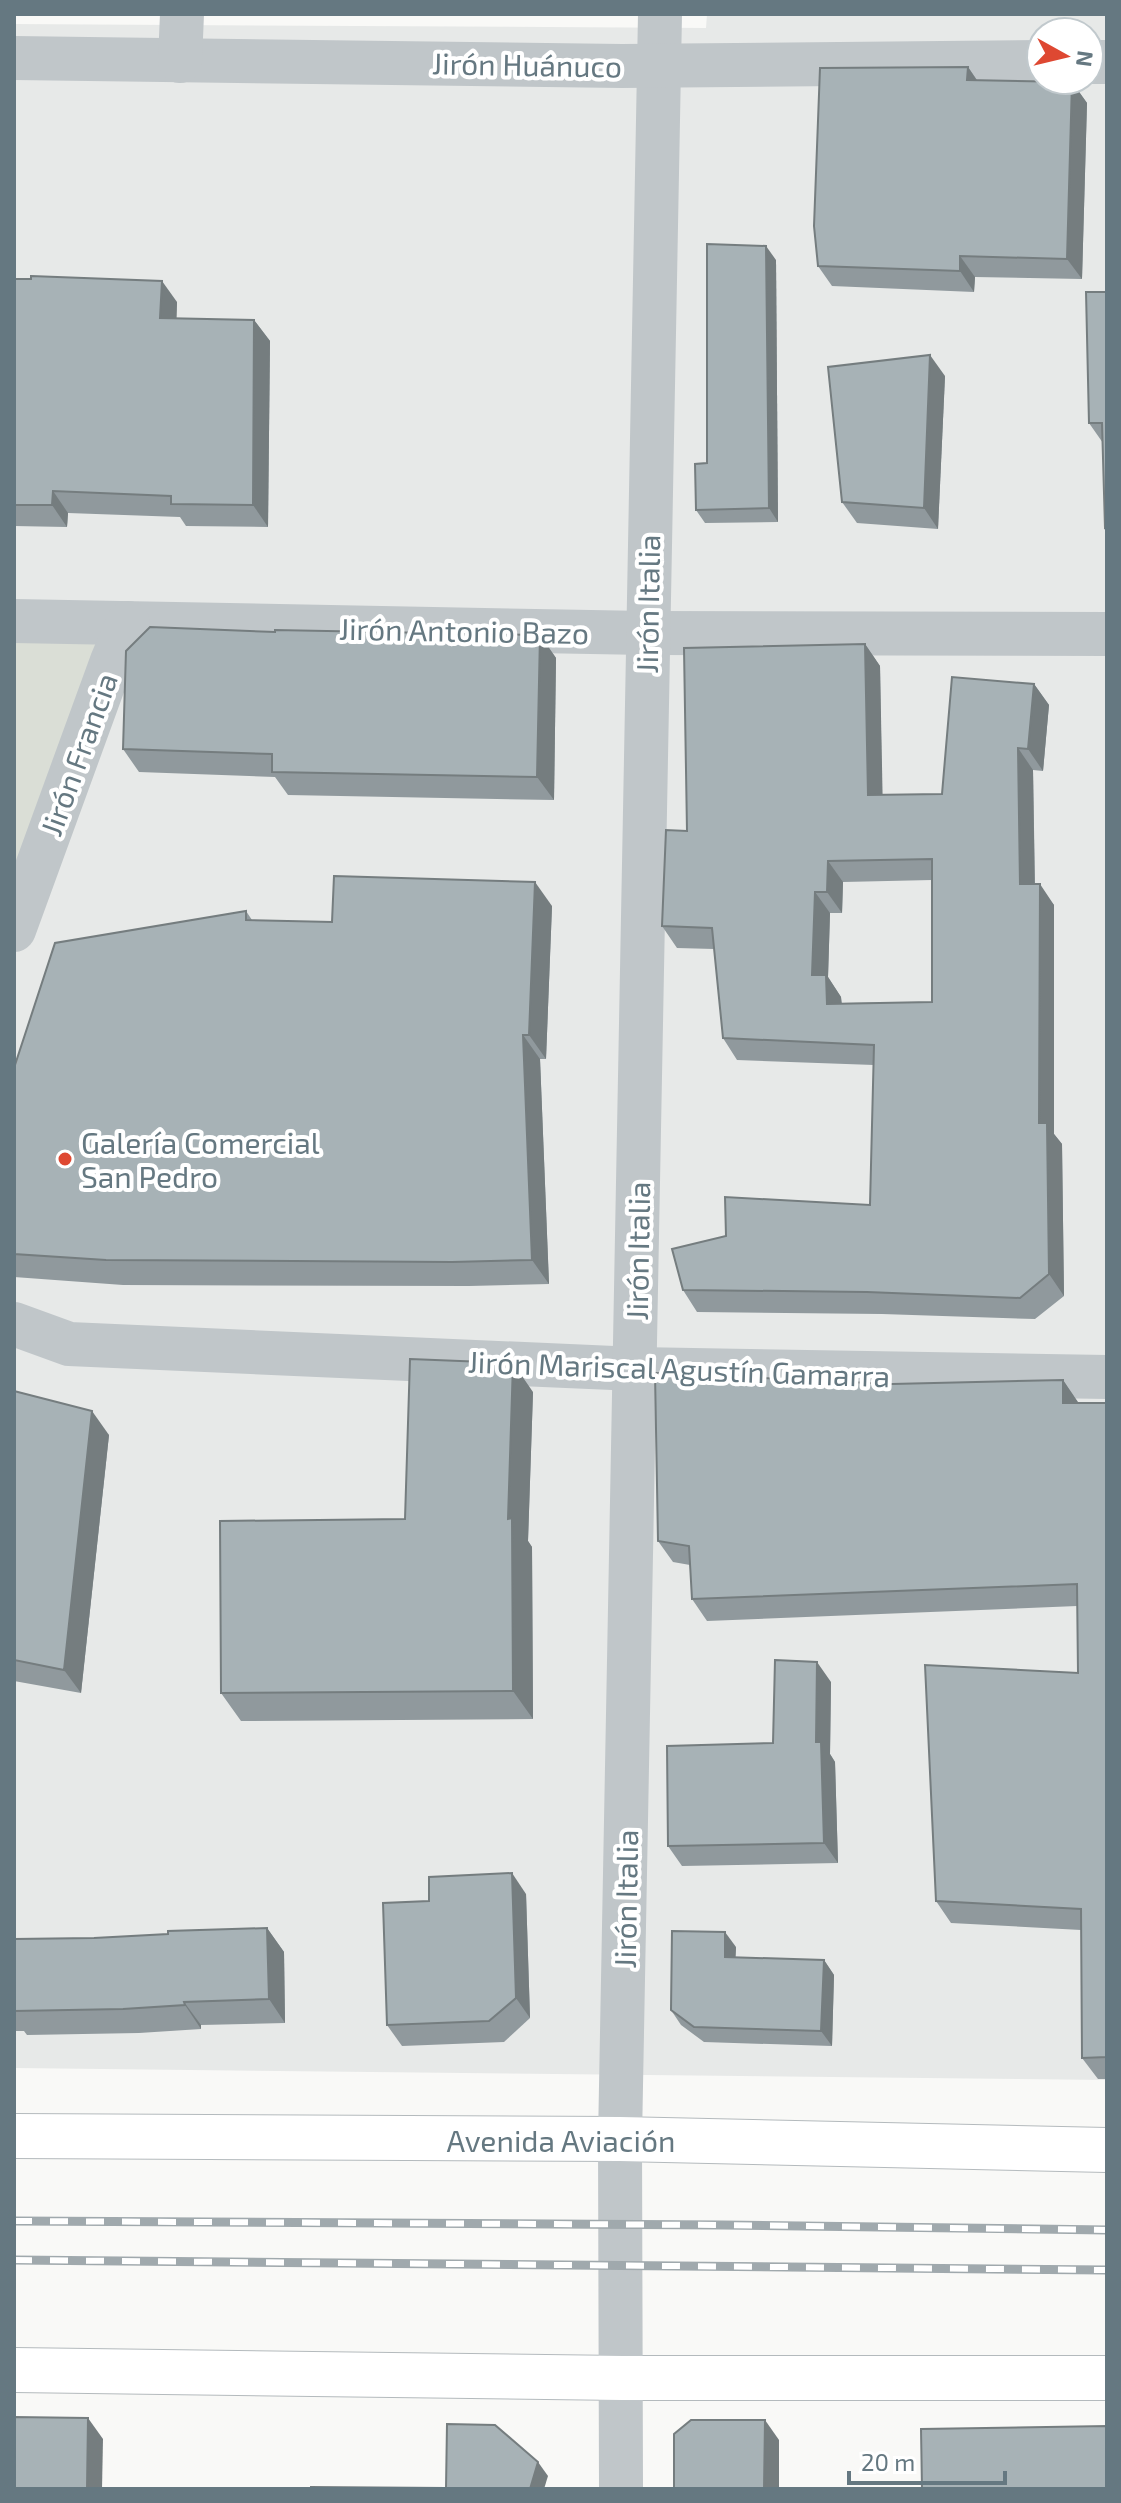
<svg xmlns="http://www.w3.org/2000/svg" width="1121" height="2503" font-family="'Exo 2',sans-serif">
  <rect width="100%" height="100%" fill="#f9f9f7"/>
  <path fill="#e7e9e8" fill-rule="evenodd" d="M707 14H1107V2080L14 2068V24L706 28ZM1041 32H1089V80H1041Z"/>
  <path fill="#daded6" d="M14 629 108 631 14 884Z"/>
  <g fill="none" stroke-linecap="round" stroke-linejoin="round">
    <defs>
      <g id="primary">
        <path d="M14 2136 620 2139 1107 2150"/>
        <path d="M14 2370 622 2378H1107"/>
      </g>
    </defs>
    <use href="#primary" stroke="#b4babd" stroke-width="46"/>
    <g stroke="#c0c6c9" stroke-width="44">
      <path d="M14 621 646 633 1107 634"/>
      <path d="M14 930 112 661 128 623"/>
      <path d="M14 1324 69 1344 636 1369 1107 1377"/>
      <path d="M621 2489 620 2139 660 14"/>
    </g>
    <g stroke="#c0c6c9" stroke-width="44">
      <path d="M14 58 622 66 1041 62"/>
      <path d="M180 61 182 14"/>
      <path d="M1089 62H1107"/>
    </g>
    <use href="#primary" stroke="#fff" stroke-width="44"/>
    <defs>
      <g id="rail">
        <path d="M14 2221 723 2225 1107 2230"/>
        <path d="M14 2260 1107 2270"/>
      </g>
    </defs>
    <use href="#rail" stroke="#a0a9ad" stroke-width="9"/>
    <use href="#rail" stroke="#fff" stroke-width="6" stroke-dasharray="18" stroke-linecap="butt"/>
  </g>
  <g fill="#90999d" fill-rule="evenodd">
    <path d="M968 67 977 80 1072 82 1087 103 1082 279 975 277 974 292 832 286 818 266Z"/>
    <path d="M776 260 778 522 705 523 696 510 707 463Z"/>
    <path d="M14 279 177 302 176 318 254 320 270 341 268 527 186 526 180 517 68 513 67 527 14 526Z"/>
    <path d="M1107 292V531L1105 528 1103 443 1089 423Z"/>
    <path d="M945 376 938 529 857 523 842 502Z"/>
    <path d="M275 632 540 635 556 658 554 800 288 795 275 777 139 772 123 749Z"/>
    <path d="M865 644 880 666 882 795 942 794 1034 684 1049 705 1043 771 1033 770 1035 884 1054 905V1134L1062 1144 1064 1296 1035 1319 882 1314 697 1312 683 1290 870 1205 874 1065 737 1060 723 1038 714 949 677 948 662 926 687 831ZM932 880V1002L842 1003 841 997 828 977 830 913H842L843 882Z"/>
    <path d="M552 906 546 1059H540L549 1284 469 1286 123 1285 14 1277V1068L246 911 252 920 332 922Z"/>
    <path d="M1063 1380 1078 1403H1107V2079H1098L1082 2058 1081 1930 951 1923 936 1901 1078 1673 1077 1606 707 1621 692 1599 690 1565 673 1562 658 1541 892 1384Z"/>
    <path d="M14 1391 109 1435 81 1693 14 1681Z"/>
    <path d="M533 1392 528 1541 532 1547 533 1719 241 1721 221 1693 405 1519Z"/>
    <path d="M831 1682 830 1754 835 1762 838 1863 682 1866 668 1846 773 1743Z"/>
    <path d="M526 1894 530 2018 504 2042 402 2046 387 2025 429 1901Z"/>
    <path d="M267 1928 284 1952 285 2023 201 2025V2029L139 2033 27 2035 24 2031H14V1939L94 1938Z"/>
    <path d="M736 1947 735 1958 824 1960 834 1975 832 2046 704 2042 681 2025 671 2010Z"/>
  </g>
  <g fill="#757d7f">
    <path d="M968 67 982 88 967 80Z"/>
    <path d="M1072 82 1087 103 1082 279 1067 259Z"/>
    <path d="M766 246 776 260 778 522 769 508Z"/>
    <path d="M960 256 975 277 974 292 960 271Z"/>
    <path d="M162 281 177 302 176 340 160 318Z"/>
    <path d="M254 320 270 341 268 527 253 505Z"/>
    <path d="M930 355 945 376 938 529 924 508Z"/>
    <path d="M53 491 68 513 67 527 52 505Z"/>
    <path d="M540 635 556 658 554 800 537 777Z"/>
    <path d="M865 644 880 666 883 816 868 795Z"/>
    <path d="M1034 684 1049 705 1043 771 1028 749Z"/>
    <path d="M1018 748 1033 770 1035 905 1020 884Z"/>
    <path d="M828 861 843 882 842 913 827 892Z"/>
    <path d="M535 882 552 906 546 1059 529 1035Z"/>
    <path d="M1040 884 1054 905V1134L1062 1144 1064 1296 1049 1274 1039 1123Z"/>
    <path d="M815 892 830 913 828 977 841 997 842 1025 827 1004 812 975Z"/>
    <path d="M523 1035 540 1059 549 1284 532 1260Z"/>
    <path d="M513 1363 533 1392 528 1541 532 1547 533 1719 513 1691 508 1519Z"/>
    <path d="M1063 1380 1078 1402 1079 1425 1063 1403Z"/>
    <path d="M92 1411 109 1435 81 1693 64 1670Z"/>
    <path d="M817 1662 831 1682 830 1754 835 1762 838 1863 824 1843 816 1742Z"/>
    <path d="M512 1873 526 1894 530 2018 516 1998Z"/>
    <path d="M267 1928 284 1952 285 2023 269 1999Z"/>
    <path d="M725 1932 736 1947 735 1972 725 1957Z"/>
    <path d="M824 1960 834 1975 832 2046 821 2031Z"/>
    <path d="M184 2002 201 2025V2029L185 2005Z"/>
    <path d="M88 2418 103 2439 102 2489H87Z"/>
    <path d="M765 2420 779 2440V2489H764Z"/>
    <path d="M538 2462 548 2476 544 2489H530Z"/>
  </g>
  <g fill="#a7b2b6" stroke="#757d7f" stroke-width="2" fill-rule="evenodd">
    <path d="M968 67 967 80 1072 82 1067 259 960 256V271L818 266 814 226 820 68Z"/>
    <path d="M707 244 766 246 769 508 696 510 695 464 707 463Z"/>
    <path d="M31 276 162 281 160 318 254 320 253 505 171 504V496L53 491 52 505H14V279H31Z"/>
    <path d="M1086 292H1107V527L1105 528 1102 423H1089Z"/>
    <path d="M930 355 924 508 842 502 828 367Z"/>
    <path d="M150 627 275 632V630L540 635 537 777 272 772V754L123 749 126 651Z"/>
    <path d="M865 644 868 795 942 794 952 677 1034 684 1028 749 1018 748 1020 884H1040L1039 1123H1047L1049 1274 1020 1298 867 1292 683 1290 672 1249 726 1236 725 1197 870 1205 874 1045 723 1038 712 928 662 926 666 830 687 831 684 648ZM932 859V1002L827 1004 826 975H812L815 892H827L828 861Z"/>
    <path d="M334 876 535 882 529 1035H523L532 1260 452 1262 106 1260 14 1254V1068L55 943 246 911V920L332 922Z"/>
    <path d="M410 1359 513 1363 508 1519 512 1518 513 1691 221 1693 220 1521 405 1519Z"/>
    <path d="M655 1373 892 1384 1063 1380V1403H1107V2057L1082 2058 1081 1909 936 1901 925 1665 1078 1673 1077 1584 692 1599 689 1546 658 1541Z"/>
    <path d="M14 1391 92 1411 64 1670 14 1660Z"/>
    <path d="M775 1660 817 1662 816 1742H821L824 1843 668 1846 667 1746 773 1743Z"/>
    <path d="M512 1873 516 1998 489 2021 387 2025 383 1903 429 1901V1877Z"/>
    <path d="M267 1928 269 1999 184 2002 185 2005 123 2009 14 2011V1939L94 1938 168 1934V1931Z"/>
    <path d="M672 1931 725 1932V1957L824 1960 821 2031 694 2027 671 2010Z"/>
    <path d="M14 2417 88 2418 87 2489H14Z"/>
    <path d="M691 2420H765L764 2489H674V2434Z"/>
    <path d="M447 2424 495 2425 538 2462 530 2489H311V2487L446 2488Z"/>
    <path d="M1107 2426V2489H922L921 2429Z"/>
  </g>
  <circle fill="#de4832" stroke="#fff" stroke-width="3" cx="65" cy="1159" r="8"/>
  <g text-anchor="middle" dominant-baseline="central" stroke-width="8" stroke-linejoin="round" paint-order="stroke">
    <g font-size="30" fill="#657881" stroke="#fff">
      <text transform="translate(527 64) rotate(1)">Jirón Huánuco</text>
      <text transform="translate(647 604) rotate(-89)">Jirón Italia</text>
      <text transform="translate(464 630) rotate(1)">Jirón Antonio Bazo</text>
      <text transform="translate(78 754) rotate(-70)">Jirón Francia</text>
      <text transform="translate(637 1251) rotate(-89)">Jirón Italia</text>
      <text transform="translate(679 1368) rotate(2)">Jirón Mariscal Agustín Gamarra</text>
      <text transform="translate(625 1899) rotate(-89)">Jirón Italia</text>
      <text x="561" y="2140">Avenida Aviación</text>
    </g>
    <g font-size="30" fill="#657881" stroke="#fff" text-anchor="start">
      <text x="81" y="1142">Galería Comercial<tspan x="81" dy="34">San Pedro</tspan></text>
    </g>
  </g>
  <rect width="1121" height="2503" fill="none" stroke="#657881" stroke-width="32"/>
  <g transform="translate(1065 56) rotate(98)"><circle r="38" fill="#ffffff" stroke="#c1c9cd" stroke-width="2"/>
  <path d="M0-6L14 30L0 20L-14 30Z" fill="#de4832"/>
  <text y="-12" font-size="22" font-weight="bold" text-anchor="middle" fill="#657881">N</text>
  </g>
  <path d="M849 2471v12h156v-12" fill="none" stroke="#657881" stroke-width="4"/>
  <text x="861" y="2471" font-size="24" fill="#657881" stroke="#ffffff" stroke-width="6" paint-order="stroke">20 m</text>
</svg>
